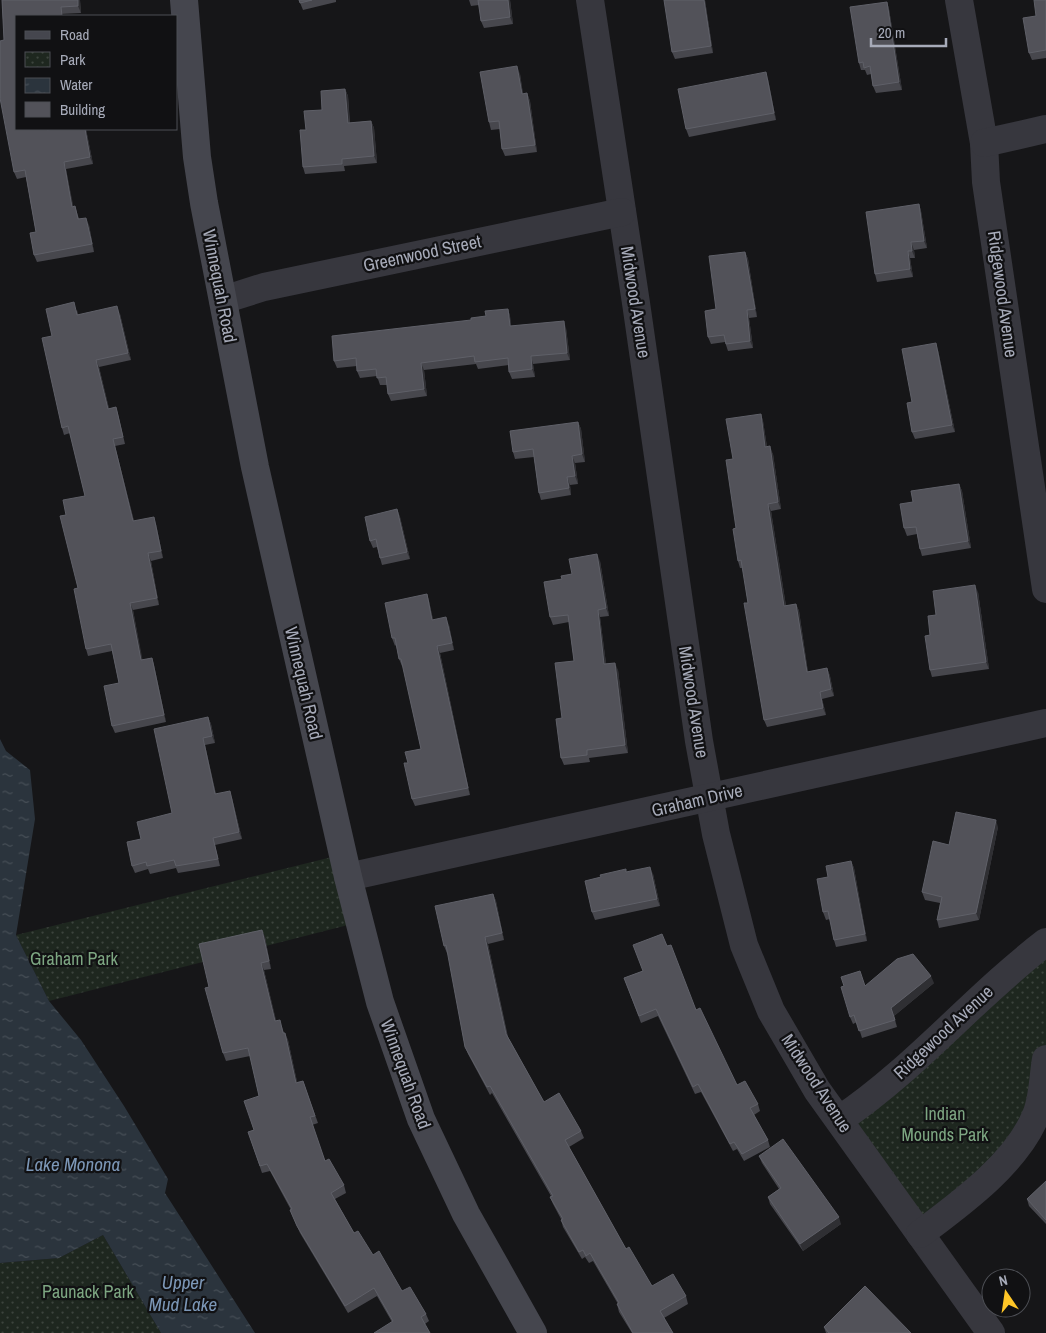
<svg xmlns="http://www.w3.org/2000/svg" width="1046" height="1333" font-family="'Archivo Narrow',sans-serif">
  <defs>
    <pattern id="park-dots" width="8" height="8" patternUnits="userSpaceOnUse" patternTransform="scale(1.25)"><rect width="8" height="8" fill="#1e271f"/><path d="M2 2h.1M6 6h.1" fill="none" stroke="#3c443d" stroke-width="1.8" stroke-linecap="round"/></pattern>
    <pattern id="water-ripples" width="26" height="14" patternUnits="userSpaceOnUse" patternTransform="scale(1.25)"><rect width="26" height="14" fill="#2b343d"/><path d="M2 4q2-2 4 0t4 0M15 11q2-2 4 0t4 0" fill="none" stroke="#474f57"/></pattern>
  </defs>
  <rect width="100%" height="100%" fill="#161618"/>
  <g fill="url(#park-dots)">
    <path d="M332 857 348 925 49 1001 16 935Z"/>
    <path d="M1046 942V1059L1037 1114 920 1234 839 1120Z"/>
    <path d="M103 1235 161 1333H0V1263L59 1258Z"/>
  </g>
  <path fill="url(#water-ripples)" d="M0 739 6 751 30 770 35 819 16 935 49 1001 81 1040 124 1106 168 1179 165 1193 255 1333H161L103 1235 59 1258 0 1263Z"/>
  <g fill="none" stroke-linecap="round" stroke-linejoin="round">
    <g stroke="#37373e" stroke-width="28">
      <path d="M590 0 636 303 699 741 716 834 744 945 771 1011 817 1090 991 1333"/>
      <path d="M959 0 984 143 986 182 1046 589"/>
      <path d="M984 143 1046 129"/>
      <path d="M223 300 264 287 622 212"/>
      <path d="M348 877 1046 723"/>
      <path d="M839 1120C915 1069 974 997 1046 942"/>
      <path d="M920 1234C960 1204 1017 1163 1036 1115 1043 1099 1043 1076 1046 1059"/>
    </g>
    <path stroke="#45464e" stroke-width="28" d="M184 0 197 157 204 203 255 467 348 877 380 1002 421 1119 466 1214 533 1333"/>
  </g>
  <g fill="#47474d">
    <path d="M2 0H80L81 13 16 16V129H48V130L53 129H86L93 164 66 169 73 207 75 206 79 219 89 225 94 252 37 262 34 255 36 232 26 177 17 179 14 172 4 40Z"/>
    <path d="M299 0H336V2L303 10Z"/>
    <path d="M469 0H510L513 24 484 28 481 21 479 5 471 6Z"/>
    <path d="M705 0 713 53 675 59 672 52Z"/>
    <path d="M1046 0V58L1032 60 1029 53 1036 16Z"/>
    <path d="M887 2 889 9 902 90 876 93 873 86 871 74 867 75 865 70H861L859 63Z"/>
    <path d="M520 74 523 94 527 93 530 101 537 152 505 156 502 149 500 129 491 130 489 122Z"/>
    <path d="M768 79 776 120 689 137 686 129Z"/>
    <path d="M345 89 348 96 350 123 371 121 374 128 377 163 344 166 345 171 305 174 303 167 306 130 322 110Z"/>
    <path d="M919 204 921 211 927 248 914 250 915 258H910L913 277 877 282 875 274Z"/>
    <path d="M745 252 748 259 757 317 749 318 753 348 728 351 725 342 711 344 708 337 716 309Z"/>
    <path d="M508 309 510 316 511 326 566 328 570 360 533 364 535 377 512 379 509 372V365L478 369 476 364 424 370 427 396 391 401 388 394 387 385H380L377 376 360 378 357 371V366L337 368 334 361 486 316Z"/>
    <path d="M77 310 78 315 120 314 131 360 99 367 109 409 116 407 118 414 125 444 115 446 134 521 156 524 163 558 151 561 159 605 133 610 142 660 152 658 154 665 166 722 115 733 112 726 119 683 112 651 88 656 86 649 78 588 66 515 85 496 70 433 64 435 62 428 52 336Z"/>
    <path d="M938 350 955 432 915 439 912 432V402Z"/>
    <path d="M761 414 763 421 767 447 773 454 781 509 771 511 786 606 796 604 799 611 808 672 827 668 830 676 834 696 822 699 826 715 767 727 764 720 743 568H740L738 561 733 459Z"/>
    <path d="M578 422 581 429 585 462 575 463 578 484 570 485 571 495 541 500 539 493 534 457 515 459 513 452Z"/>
    <path d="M959 484 962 491 971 548 922 556 920 549 917 534 907 536 904 528 913 502Z"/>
    <path d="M397 509 400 517 410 559 382 565 377 547 373 548 370 541Z"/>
    <path d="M600 561 609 616 600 617 606 664 618 670 628 753 589 758 590 762 564 765 561 758 562 718 574 661 569 622 553 625 550 617 562 579Z"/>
    <path d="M978 592 989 669 932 677 930 670V635Z"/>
    <path d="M427 594 429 601 433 620 449 625 454 650 440 653 470 795 415 806 412 799 408 763 421 749 403 666H402L399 659 396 645 395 646 392 638Z"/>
    <path d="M208 717 211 724 215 743 205 745 216 794 232 798 242 839 215 845 220 866 178 873 176 868 150 874 148 869 135 873 132 866 141 839 172 813Z"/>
    <path d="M998 827 979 920 939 928 937 920 940 903 925 900 922 892 949 845Z"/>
    <path d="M851 861 854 868 867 941 836 947 834 940 830 919 826 920 823 912 828 877Z"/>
    <path d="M627 872 653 874 660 906 595 920 592 912Z"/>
    <path d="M493 894 496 901 504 940 488 944 508 1037 544 1102 581 1131 584 1138 569 1147 626 1249 652 1286 686 1296 688 1304 664 1318 673 1333H632L619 1312 617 1304H618L593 1261 589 1263 585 1257 582 1259 563 1227 561 1220V1219L553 1204 550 1197 551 1196 492 1093 490 1095 468 1054 465 1047 448 953H447L444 946Z"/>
    <path d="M265 937 271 969 264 970 276 1021 282 1027 284 1033 288 1040 297 1082 303 1081 318 1123 312 1125 325 1161 344 1185 346 1193 335 1199 354 1233 402 1291 426 1314 429 1321 425 1324 392 1322 377 1296 348 1313 300 1233 293 1217 290 1210H291L270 1171 262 1173 248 1132 254 1130 259 1096 250 1056 226 1061 223 1053 209 987Z"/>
    <path d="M667 946 696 1010 737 1085 758 1104 760 1111 754 1115 768 1140 770 1147 744 1161 737 1149 733 1151 701 1092 695 1094 658 1016 641 1023 624 978 643 971Z"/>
    <path d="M934 983 894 1016 897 1027 862 1038 857 1022 853 1024 850 1017 865 986Z"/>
    <path d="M759 1156 841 1224 803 1251 770 1204 768 1197 779 1189 762 1163Z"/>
    <path d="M1046 1181V1224L1029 1206 1027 1199Z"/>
    <path d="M824 1327 911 1333H826Z"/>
  </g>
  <g fill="#2f2f33">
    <path d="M78 0H80L81 13 78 6Z"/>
    <path d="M508 0H510L513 24 510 17Z"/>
    <path d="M704 0H705L713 53 711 46Z"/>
    <path d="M887 2 889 9 902 90 899 82Z"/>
    <path d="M517 66 520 74 524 102 522 94Z"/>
    <path d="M766 72 768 79 776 120 774 113Z"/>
    <path d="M345 89 348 96 350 131 348 123Z"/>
    <path d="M527 93 530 101 537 152 535 145Z"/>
    <path d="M371 121 374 128 377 163 374 156Z"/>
    <path d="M85 129H86L93 164 90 157Z"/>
    <path d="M64 162 66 169 75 214 72 207Z"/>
    <path d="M919 204 921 211 927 248 924 241Z"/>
    <path d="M86 218 89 225 94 252 92 244Z"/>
    <path d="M911 242 914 250 915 258 912 251Z"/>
    <path d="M908 251 910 258 913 277 910 269Z"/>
    <path d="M745 252 748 259 757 317 755 309Z"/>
    <path d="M117 306 120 314 131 360 128 353Z"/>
    <path d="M508 309 510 316 512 334 510 326Z"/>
    <path d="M747 310 749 318 753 348 750 341Z"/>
    <path d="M564 321 566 328 570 360 567 353Z"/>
    <path d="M936 343 938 350 955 432 952 425Z"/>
    <path d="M531 356 533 364 535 377 532 369Z"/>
    <path d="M96 360 99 367 111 416 108 409Z"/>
    <path d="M421 363 424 370 427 396 424 389Z"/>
    <path d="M761 414 763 421 768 454 765 447Z"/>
    <path d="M578 422 581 429 585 462 582 454Z"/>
    <path d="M113 439 115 446 136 529 133 521Z"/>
    <path d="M770 446 773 454 781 509 778 502Z"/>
    <path d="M572 456 575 463 578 484 575 476Z"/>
    <path d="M567 477 570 485 571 495 569 488Z"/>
    <path d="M959 484 962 491 971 548 968 541Z"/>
    <path d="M768 504 771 511 787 613 784 606Z"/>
    <path d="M397 509 400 517 410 559 407 552Z"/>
    <path d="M154 517 156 524 163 558 161 551Z"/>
    <path d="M148 553 151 561 159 605 157 598Z"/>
    <path d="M597 554 600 561 609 616 606 608Z"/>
    <path d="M975 585 978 592 989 669 986 662Z"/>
    <path d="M427 594 429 601 435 628 432 620Z"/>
    <path d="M130 603 133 610 144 667 141 660Z"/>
    <path d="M796 604 799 611 809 680 807 672Z"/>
    <path d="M598 610 600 617 607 671 604 664Z"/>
    <path d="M446 617 449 625 454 650 452 643Z"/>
    <path d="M437 646 440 653 470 795 468 788Z"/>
    <path d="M152 658 154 665 166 722 164 715Z"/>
    <path d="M615 663 618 670 628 753 625 745Z"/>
    <path d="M827 668 830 676 834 696 831 689Z"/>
    <path d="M820 692 822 699 826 715 823 708Z"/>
    <path d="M208 717 211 724 215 743 212 736Z"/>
    <path d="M203 738 205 745 217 801 215 794Z"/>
    <path d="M230 791 232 798 242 839 239 832Z"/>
    <path d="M996 820 998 827 979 920 976 913Z"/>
    <path d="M851 861 854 868 867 941 865 934Z"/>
    <path d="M650 867 653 874 660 906 657 899Z"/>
    <path d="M493 894 496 901 504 940 502 933Z"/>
    <path d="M262 930 265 937 271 969 269 961Z"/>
    <path d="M485 937 488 944 508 1041 506 1034Z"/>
    <path d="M261 963 264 970 278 1028 275 1021Z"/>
    <path d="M931 976 934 983 894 1016 897 1027 891 1008Z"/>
    <path d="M285 1033 288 1040 299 1090 296 1083Z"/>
    <path d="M839 1217 841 1224 803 1251 800 1244Z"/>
  </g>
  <g fill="#525259" stroke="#5f6068">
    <path d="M2 0H78V6L61 7 62 16H16V129H47V130L53 129H85L90 157 64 162 72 207 75 206 78 219 86 218 92 244 34 255 30 233 36 232 25 170 14 172 0 98V41L4 40Z"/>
    <path d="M299 0H312L300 3Z"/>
    <path d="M478 0H508L510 17 481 21Z"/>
    <path d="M664 0H704L711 46 672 52Z"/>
    <path d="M1034 0H1046V50L1029 53 1023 18 1036 16Z"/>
    <path d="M887 2 899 82 873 86 870 66 864 68 863 62 859 63 850 7Z"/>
    <path d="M517 66 522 94 527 93 535 145 502 149 499 121 489 122 480 72Z"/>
    <path d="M766 72 774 113 686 129 678 89Z"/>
    <path d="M345 89 348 123 371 121 374 156 342 159V164L303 167 300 130H306L304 111 322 110 321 91Z"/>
    <path d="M919 204 924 241 911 242 912 251H908L910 269 875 274 866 212Z"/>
    <path d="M745 252 755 309 747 310 750 341 726 344 724 335 708 337 705 311 716 309 709 256Z"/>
    <path d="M74 302 77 315 117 306 128 353 96 360 108 409 116 407 123 437 113 439 133 521 154 517 161 551 148 553 157 598 130 603 141 660 152 658 164 715 112 726 104 686 119 683 111 644 86 649 74 589 78 588 60 516 66 515 63 500 85 496 68 426 62 428 42 338 52 336 46 309Z"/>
    <path d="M508 309 510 326 564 321 567 353 531 356 532 369 509 372 508 358 475 362 474 356 421 363 424 389 388 394 386 377 377 378 376 369 357 371 356 358 334 361 332 336 471 320V318L486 316 485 311Z"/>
    <path d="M936 343 952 425 912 432 907 403 912 402 902 349Z"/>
    <path d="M761 414 765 447 770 446 778 502 768 504 784 606 796 604 807 672 827 668 831 689 820 692 823 708 764 720 744 603H748L741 560 738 561 733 529 736 528 726 460 733 459 726 419Z"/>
    <path d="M578 422 582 454 572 456 575 476 567 477 569 488 539 493 533 449 513 452 510 431Z"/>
    <path d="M959 484 968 541 920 549 916 527 904 528 900 504 913 502 911 491Z"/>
    <path d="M397 509 407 552 380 558 376 539 370 541 365 517Z"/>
    <path d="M597 554 606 608 598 610 604 664 615 663 625 745 587 750V755L561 758 556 719 562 718 555 663 574 661 568 615 550 617 544 582 562 579 561 576 572 574 569 559Z"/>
    <path d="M975 585 986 662 930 670 925 636 930 635 928 616 936 615 933 591Z"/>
    <path d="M427 594 432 620 446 617 452 643 437 646 468 788 412 799 404 763H408L405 752 421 749 401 659H399L395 638H392L385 603Z"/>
    <path d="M208 717 212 736 203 738 215 794 230 791 239 832 213 838 218 859 176 866 174 860 147 866 146 862 132 866 127 842 141 839 137 822 172 813 154 729Z"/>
    <path d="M956 812 996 820 976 913 937 920 942 897 922 892 933 841 949 845Z"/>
    <path d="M851 861 865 934 834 940 828 911 823 912 817 879 828 877 826 866Z"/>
    <path d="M650 867 657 899 592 912 585 881 601 877 600 875 626 869V872Z"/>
    <path d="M493 894 502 933 485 937 506 1034 544 1102 559 1093 581 1131 565 1140 626 1249 629 1247 652 1286 673 1274 686 1296 660 1311 673 1333H633L617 1304 619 1303 590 1253 586 1256 583 1250 579 1252 561 1220 563 1219 550 1197 553 1196 490 1086 487 1087 465 1047 446 945 444 946 435 906Z"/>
    <path d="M262 930 269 961 261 963 275 1021 280 1020 283 1033H285L296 1083 303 1081 315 1116 310 1117 325 1161 329 1159 344 1185 331 1193 354 1233 358 1231 373 1255 379 1251 402 1291 410 1287 426 1314 421 1317 430 1333H374L393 1321 374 1288 345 1306 297 1226 290 1210 292 1209 267 1164 260 1166 248 1132 254 1130 244 1101 259 1096 248 1048 223 1053 205 988 209 987 199 944Z"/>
    <path d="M662 934 667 946 671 945 696 1010 700 1008 737 1085 745 1081 758 1104 750 1108 768 1140 742 1154 734 1142 730 1144 698 1084 693 1087 656 1009 639 1016 624 978 643 971 633 945Z"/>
    <path d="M913 954 931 976 891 1008 895 1020 859 1031 854 1015 850 1017 841 987 844 986 841 977 860 971 865 986 897 959Z"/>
    <path d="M783 1139 839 1217 800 1244 768 1197 781 1188 759 1156Z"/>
    <path d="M1046 1181V1220L1027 1199Z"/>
    <path d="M865 1286 911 1333H829L824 1327Z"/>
  </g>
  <g text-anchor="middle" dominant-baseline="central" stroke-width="4.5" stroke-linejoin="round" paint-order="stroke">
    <g font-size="18" fill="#a7abb9" stroke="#111113">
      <text transform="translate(422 253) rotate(-12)">Greenwood Street</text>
      <text transform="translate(220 286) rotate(79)">Winnequah Road</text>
      <text transform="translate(1003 294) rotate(82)">Ridgewood Avenue</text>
      <text transform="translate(636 302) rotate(81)">Midwood Avenue</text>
      <text transform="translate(304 683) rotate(77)">Winnequah Road</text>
      <text transform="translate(694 702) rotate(81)">Midwood Avenue</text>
      <text transform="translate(697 800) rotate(-13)">Graham Drive</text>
      <text transform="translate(943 1032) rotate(-43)">Ridgewood Avenue</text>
      <text transform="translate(406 1074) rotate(70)">Winnequah Road</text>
      <text transform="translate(817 1083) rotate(57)">Midwood Avenue</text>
    </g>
    <g font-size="18" fill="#7da682" stroke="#111113">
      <text x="74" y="958">Graham Park</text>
      <text x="945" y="1113">Indian<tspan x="945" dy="21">Mounds Park</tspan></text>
      <text x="88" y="1291">Paunack Park</text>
    </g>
    <g font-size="19" font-style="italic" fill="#7c97b7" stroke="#111113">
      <text x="73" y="1164">Lake Monona</text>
      <text x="183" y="1282">Upper<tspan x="183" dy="22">Mud Lake</tspan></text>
    </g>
  </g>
  <rect x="15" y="15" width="162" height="115" fill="#111113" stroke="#4d4f55"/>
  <rect x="25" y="31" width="25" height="8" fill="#45464e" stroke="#4d4f55"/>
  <text x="60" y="40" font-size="15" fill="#a7abb9">Road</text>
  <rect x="25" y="52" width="25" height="15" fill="url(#park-dots)" stroke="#4d4f55"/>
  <text x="60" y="65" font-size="15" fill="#a7abb9">Park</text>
  <rect x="25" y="78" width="25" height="15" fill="url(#water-ripples)" stroke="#4d4f55"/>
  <text x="60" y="90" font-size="15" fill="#a7abb9">Water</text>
  <rect x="25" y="102" width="25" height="15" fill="#525259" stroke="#4d4f55"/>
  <text x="60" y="115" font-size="15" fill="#a7abb9">Building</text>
  <g transform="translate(1006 1293) rotate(347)"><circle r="24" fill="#111113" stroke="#4d4f55"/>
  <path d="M0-4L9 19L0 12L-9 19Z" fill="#ffc627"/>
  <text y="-8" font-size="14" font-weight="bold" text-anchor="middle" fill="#a7abb9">N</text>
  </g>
  <path d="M871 38v8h75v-8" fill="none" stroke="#a7abb9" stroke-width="2.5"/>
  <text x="878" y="38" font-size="15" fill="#a7abb9" stroke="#111113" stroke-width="4" paint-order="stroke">20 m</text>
</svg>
